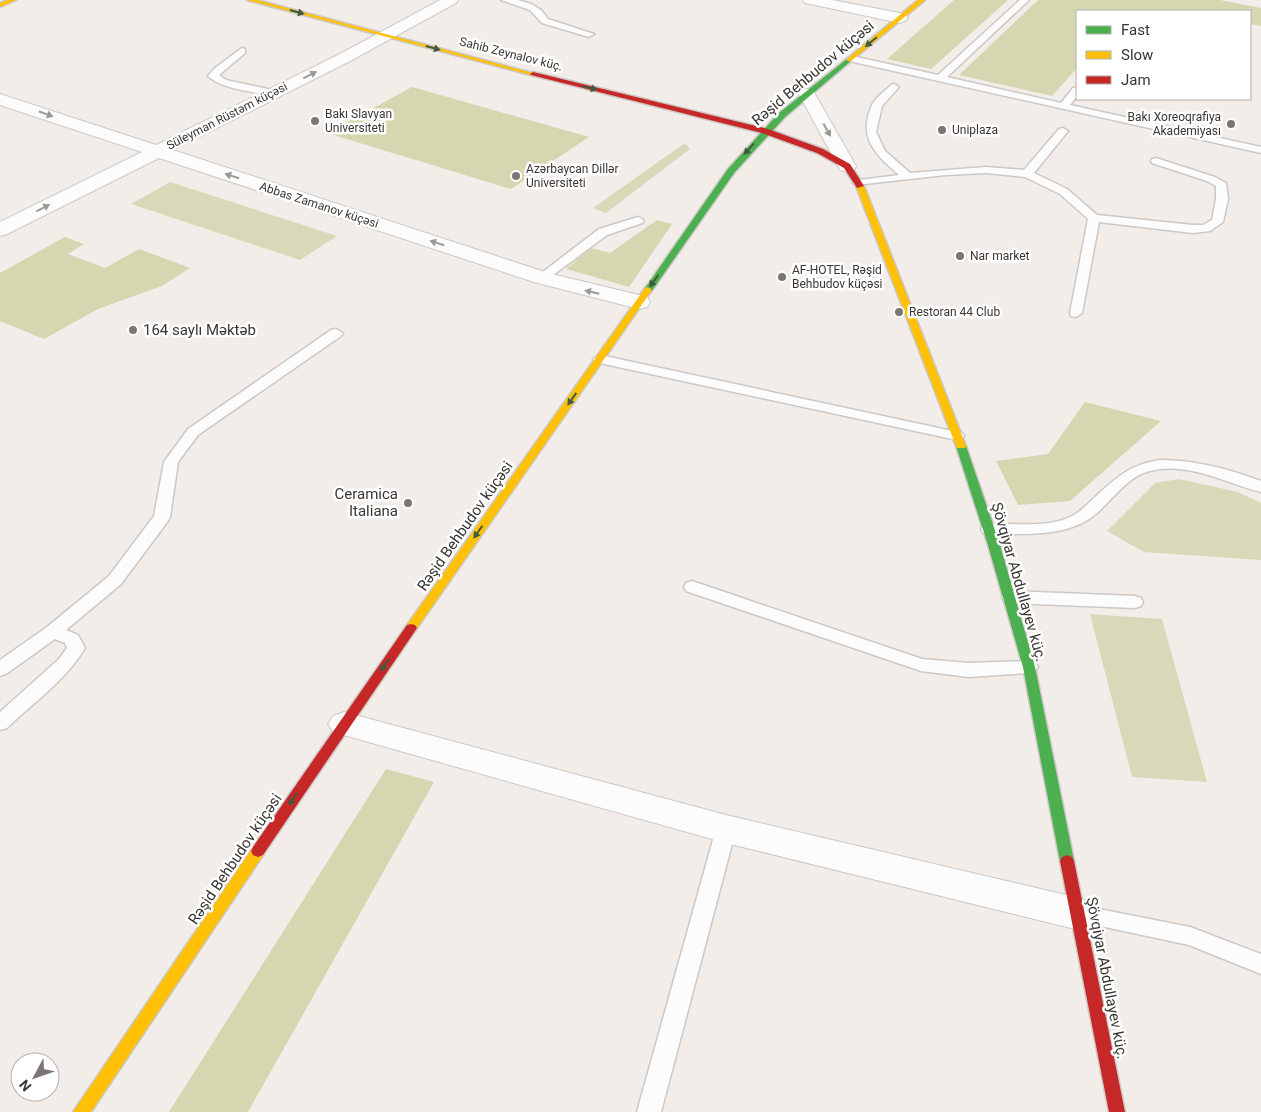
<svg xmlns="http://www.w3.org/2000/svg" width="1261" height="1112" font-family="Roboto,sans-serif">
  <rect width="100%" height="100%" fill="#f3ede9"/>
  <g fill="#d9d9b9">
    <path d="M685 143 690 149 606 213 593 208Z"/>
    <path d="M170 182 337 236 300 260 131 204Z"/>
    <path d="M1179 479 1238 492 1261 503V560L1144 552 1107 531 1155 483Z"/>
    <path d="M1090 614 1162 619 1207 782 1132 777Z"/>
  </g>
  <g fill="#d6d6b0">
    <path d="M954 0H1008L931 69 887 59Z"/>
    <path d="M1038 0H1220L1261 8V26L1250 24V11H1077V68L1052 96 959 75Z"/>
    <path d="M412 87 589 137 511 189 327 133Z"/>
    <path d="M657 220 672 224 629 287 566 269 591 248 610 253Z"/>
    <path d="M65 237 84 244 68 254 105 268 139 249 190 268 162 286 98 309 44 339 0 321V273Z"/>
    <path d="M1085 402 1161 421 1070 501 1018 505 996 461 1048 454Z"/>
    <path d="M386 769 434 782 248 1112H169Z"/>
  </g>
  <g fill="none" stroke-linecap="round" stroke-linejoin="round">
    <defs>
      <g id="lane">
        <path d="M501 0H518L531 4 541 10 548 19 594 34 589 37 542 23 530 10Z"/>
        <path d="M1020 0H1029L947 77 1061 103 1073 88 1077 87V96L1070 105 1261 147V153L849 61 847 59 852 56 938 75Z"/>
        <path d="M242 48 245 49V53L219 75 226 80 277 91V95L273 96C255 92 221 89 208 76L215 68Z"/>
        <path d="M894 84 899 87 882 106 876 132 885 151 910 173 986 167 1024 170 1059 129 1063 128 1068 131 1034 173 1067 189 1097 215 1193 225H1203L1212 220 1216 199V186L1207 181 1152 163 1151 161 1152 159 1156 158 1215 177 1226 183 1228 199 1223 222 1210 231 1193 233 1099 222 1082 313 1076 317 1071 316 1070 313 1088 219 1060 194 1025 177 986 173 946 175 855 185 853 183 859 180 899 175C876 155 857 138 872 105 875 98 885 91 891 85Z"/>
        <path d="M638 217 642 219 644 221 642 223 607 235 545 281H537L535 278 599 229Z"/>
        <path d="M336 329 343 333 341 336 198 435 178 462 170 517 168 521 121 584 66 630 78 635 85 648C66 680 33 703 7 728L0 730V712L59 659 67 648 65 643 55 639 6 674 0 676V660L47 627 109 576 154 516 164 462 188 429 331 330Z"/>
        <path d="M600 355 957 432 962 433 964 436 962 439 957 440 595 362 593 359Z"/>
        <path d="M1160 460C1195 460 1229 469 1261 481V492C1225 483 1188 461 1150 471 1128 476 1113 499 1097 513 1074 533 1043 534 1014 534 1004 534 993 535 983 533L981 529 983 525 989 524C1014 523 1047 528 1070 517 1079 513 1087 505 1094 498 1117 477 1129 465 1160 460Z"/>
        <path d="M692 581 922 659 969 663 1029 661 1035 662 1038 667 1035 672 1029 673 969 677 921 671 686 591 684 587 686 583Z"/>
        <path d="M1010 591 1135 596 1141 598 1143 602 1141 606 1135 608 1010 603 1004 601 1002 597 1004 593Z"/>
        <path d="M726 821 733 823 736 829 661 1112H637L716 829 719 823Z"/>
        <path d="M1079 905 1190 927 1261 954V974L1189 945 1072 920 1068 914 1072 908Z"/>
      </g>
      <g id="street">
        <path d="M440 0H458L456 3 350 61 173 150 548 273 647 297 650 302 647 307 639 309 534 282 159 158 7 234 0 236V222L142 152 0 105V94L156 145 338 55Z"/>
        <path d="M803 0H832L900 13 905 15 908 18 905 21 900 23 810 4 805 3Z"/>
        <path d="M807 89 813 90 815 94 856 166 854 170 847 172 840 170 838 166 799 94 801 90Z"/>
        <path d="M344 712 726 815 1079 898 1092 903 1097 914 1092 925 1079 930 726 843 333 732 328 724 333 716Z"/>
      </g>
      <g id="fast">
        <path d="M847 59 852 60 785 117 734 173 651 292H645L644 290 728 169 779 113Z"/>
        <path d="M961 443 966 446 1000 545 1035 667 1074 861 1072 865 1067 867 1062 865 1060 861 1023 667 988 545 956 446Z"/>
      </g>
      <g id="slow">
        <path d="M8 0H16L0 7V3Z"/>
        <path d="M247 0H257L536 74 531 75Z"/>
        <path d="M918 0H925L851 61H847V59Z"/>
        <path d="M857 184 864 186 966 446 965 448H957L956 446 856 186Z"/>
        <path d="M648 287 652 290 415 631H407L405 628 407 625 645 288Z"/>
        <path d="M258 845 263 847 265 851 263 855 91 1112H73L253 847Z"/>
      </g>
      <g id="jam">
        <path d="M533 72 768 129 823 149 850 164 864 186 857 188 844 168 817 153 762 133 531 75 530 74Z"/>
        <path d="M411 624 415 625 417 628 415 631 263 855 258 857 253 855 251 851 253 847 407 625Z"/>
        <path d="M1067 855 1072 857 1074 861 1125 1112H1109L1060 861 1062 857Z"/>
      </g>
    </defs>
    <use href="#lane" stroke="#ccc8c5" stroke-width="3"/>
    <use href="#street" stroke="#ccc8c5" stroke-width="2"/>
    <use href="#fast" stroke="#ccc8c5" stroke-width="3"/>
    <use href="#slow" stroke="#ccc8c5" stroke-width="3"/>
    <use href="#jam" stroke="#ccc8c5" stroke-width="3"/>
    <use href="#lane" fill="#fdfcfc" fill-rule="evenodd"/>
    <use href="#street" fill="#fdfcfc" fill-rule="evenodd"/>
    <use href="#fast" fill="#4caf50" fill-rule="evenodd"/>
    <use href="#slow" fill="#ffc107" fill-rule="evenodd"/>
    <use href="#jam" fill="#c62828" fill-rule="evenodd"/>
  </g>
  <defs><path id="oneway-solid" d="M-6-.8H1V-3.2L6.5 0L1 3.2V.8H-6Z" transform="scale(1.25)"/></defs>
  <g fill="#3f5a3c">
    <use href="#oneway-solid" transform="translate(297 12) rotate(15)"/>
    <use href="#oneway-solid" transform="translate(871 42) rotate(140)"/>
    <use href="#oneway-solid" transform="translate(433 48) rotate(15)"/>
    <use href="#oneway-solid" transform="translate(590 88) rotate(14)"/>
    <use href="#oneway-solid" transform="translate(749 149) rotate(132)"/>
    <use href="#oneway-solid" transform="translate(654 281) rotate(125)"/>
    <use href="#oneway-solid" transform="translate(572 399) rotate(125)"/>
    <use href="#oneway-solid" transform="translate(478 532) rotate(125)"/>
    <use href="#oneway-solid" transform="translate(385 665) rotate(125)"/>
    <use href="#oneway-solid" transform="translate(293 799) rotate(124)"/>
  </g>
  <g fill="#9c9998">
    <use href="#oneway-solid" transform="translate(310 75) rotate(-27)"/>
    <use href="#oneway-solid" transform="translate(46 114) rotate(19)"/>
    <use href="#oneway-solid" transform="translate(827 130) rotate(61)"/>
    <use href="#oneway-solid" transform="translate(232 176) rotate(-162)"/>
    <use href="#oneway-solid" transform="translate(43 208) rotate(-27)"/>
    <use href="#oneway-solid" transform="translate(437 243) rotate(-162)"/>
    <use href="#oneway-solid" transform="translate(592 292) rotate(-167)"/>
  </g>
  <g fill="#7b7673" stroke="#fff" stroke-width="2">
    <circle cx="315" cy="121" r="5"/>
    <circle cx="1231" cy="124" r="5"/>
    <circle cx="942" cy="130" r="5"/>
    <circle cx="516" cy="176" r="5"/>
    <circle cx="960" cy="256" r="5"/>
    <circle cx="782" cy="277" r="5"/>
    <circle cx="899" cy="312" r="5"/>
    <circle cx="133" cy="330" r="5"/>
    <circle cx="408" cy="503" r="5"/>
  </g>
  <g text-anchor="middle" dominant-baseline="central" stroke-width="5" stroke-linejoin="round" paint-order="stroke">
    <g font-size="12" fill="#3a3633" stroke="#fff">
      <text transform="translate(511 54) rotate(14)">Sahib Zeynalov küç.</text>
      <text transform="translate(227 116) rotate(-27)">Süleyman Rüstəm küçəsi</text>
      <text transform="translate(319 205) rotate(18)">Abbas Zamanov küçəsi</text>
    </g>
    <g font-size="12" fill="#3a3633" stroke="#fff" text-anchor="start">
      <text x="325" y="114">Bakı Slavyan<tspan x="325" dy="14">Universiteti</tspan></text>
      <text x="1221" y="117" text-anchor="end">Bakı Xoreoqrafiya<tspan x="1221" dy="14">Akademiyası</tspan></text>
      <text x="952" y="130">Uniplaza</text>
      <text x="526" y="169">Azərbaycan Dillər<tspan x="526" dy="14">Universiteti</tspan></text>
      <text x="970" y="256">Nar market</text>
      <text x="792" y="270">AF-HOTEL, Rəşid<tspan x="792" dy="14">Behbudov küçəsi</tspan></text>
      <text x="909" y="312">Restoran 44 Club</text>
    </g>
    <g font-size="15" fill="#3a3633" stroke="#fff">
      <text transform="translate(813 73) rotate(-40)">Rəşid Behbudov küçəsi</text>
      <text transform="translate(465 526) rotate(-55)">Rəşid Behbudov küçəsi</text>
      <text transform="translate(1019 582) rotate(74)">Şövqiyar Abdullayev küç.</text>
      <text transform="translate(235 859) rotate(-56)">Rəşid Behbudov küçəsi</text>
      <text transform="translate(1107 978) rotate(79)">Şövqiyar Abdullayev küç.</text>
    </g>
    <g font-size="15" fill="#3a3633" stroke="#fff" text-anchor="start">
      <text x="143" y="330">164 saylı Məktəb</text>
      <text x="398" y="494" text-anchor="end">Ceramica<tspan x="398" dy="17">Italiana</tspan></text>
    </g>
  </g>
  <rect x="1076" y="10" width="175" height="90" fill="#ffffff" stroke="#b0afad"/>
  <rect x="1086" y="26" width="25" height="8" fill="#4caf50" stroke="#b0afad"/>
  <text x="1121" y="35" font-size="15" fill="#3a3633">Fast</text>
  <rect x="1086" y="51" width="25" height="8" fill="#ffc107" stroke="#b0afad"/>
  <text x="1121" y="60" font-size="15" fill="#3a3633">Slow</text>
  <rect x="1086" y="76" width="25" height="8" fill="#c62828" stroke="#b0afad"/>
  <text x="1121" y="85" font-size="15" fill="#3a3633">Jam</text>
  <g transform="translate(35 1077) rotate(229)"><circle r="24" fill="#ffffff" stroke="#b0afad"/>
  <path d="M0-4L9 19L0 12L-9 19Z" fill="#7b7673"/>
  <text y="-8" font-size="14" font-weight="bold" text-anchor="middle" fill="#3a3633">N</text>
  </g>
</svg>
